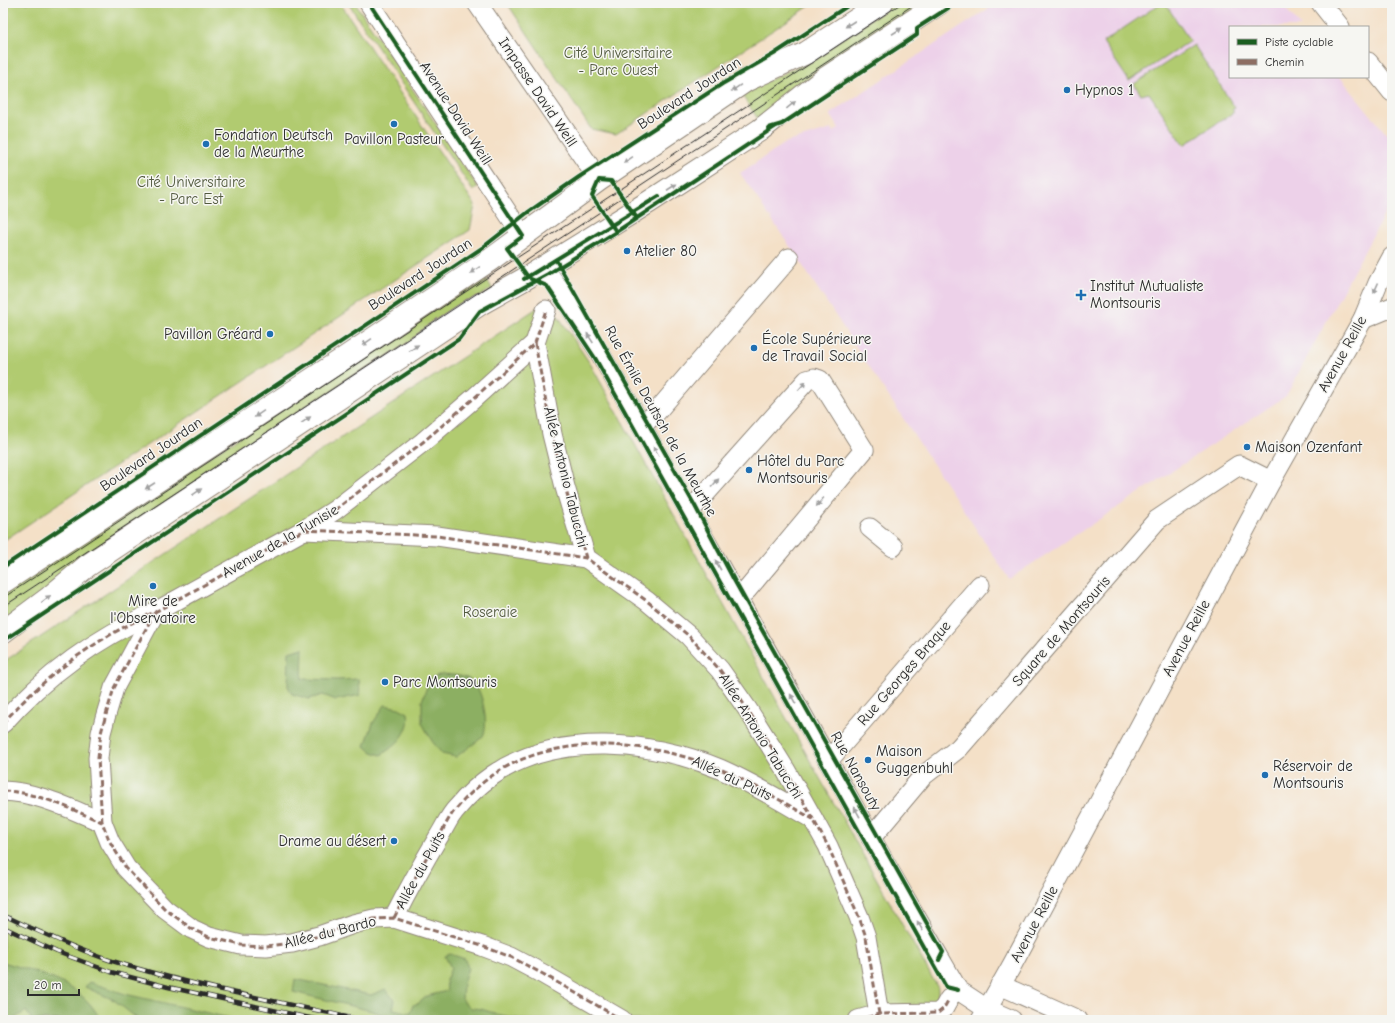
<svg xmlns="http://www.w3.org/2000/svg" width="1395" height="1023" font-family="'Comic Neue',sans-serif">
  <rect width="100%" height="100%" fill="#f6f6f2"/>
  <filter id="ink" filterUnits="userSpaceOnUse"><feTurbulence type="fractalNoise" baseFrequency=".025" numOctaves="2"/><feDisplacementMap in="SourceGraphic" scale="8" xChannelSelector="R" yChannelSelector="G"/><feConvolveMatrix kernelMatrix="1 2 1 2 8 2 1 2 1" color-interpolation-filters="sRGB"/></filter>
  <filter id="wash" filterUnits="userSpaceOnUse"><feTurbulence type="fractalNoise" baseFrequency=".012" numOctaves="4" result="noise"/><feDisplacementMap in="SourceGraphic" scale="16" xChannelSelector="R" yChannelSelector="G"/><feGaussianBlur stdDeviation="0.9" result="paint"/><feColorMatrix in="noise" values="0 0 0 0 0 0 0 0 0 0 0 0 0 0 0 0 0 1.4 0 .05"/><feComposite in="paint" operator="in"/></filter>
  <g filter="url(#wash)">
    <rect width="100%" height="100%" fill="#f4e0c7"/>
    <path fill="#edd1e9" d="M997 3H1281L1301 27H1230V77H1340L1392 141V200L1286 396 1009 579 789 245 740 173 787 142 832 129 834 132 839 128 830 114Z"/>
    <g fill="#b1cb70" stroke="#6e7b4e">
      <path d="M3 3H340L475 205 470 230 3 541Z"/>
      <path d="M348 3H355L478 187 473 191Z"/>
      <path d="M507 3H814L616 134 591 129Z"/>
      <path d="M894 3H925L760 122 741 94 799 66Z"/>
      <path d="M1161 3H1165L1190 41 1129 81 1103 42Z"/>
      <path d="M1194 45 1235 108 1232 110 1234 112 1184 145 1149 93 1141 95 1134 84Z"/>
      <path d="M484 275 492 288 11 621 5 612 3 613V593Z"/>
      <path d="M537 308 556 313 591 365 809 759 938 988V1020H3V662Z"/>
    </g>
    <g fill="#8caf62" stroke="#5c6d46">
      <path d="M303 648 302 679 338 680 359 679 360 695 336 700 323 695 309 699 292 694 288 686 289 652Z"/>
      <path d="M442 674C452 675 467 675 474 683 483 692 489 725 483 736 479 741 462 752 456 757L442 754 432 741 422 723V701L430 678Z"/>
      <path d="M385 705 399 708 408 713C412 732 395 746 381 755L372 752 365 746 373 723Z"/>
      <path d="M450 954 465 959 468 968 463 984 462 1000 471 1008 481 1009 497 1014 524 1020H447L441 1018 440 1020H402L368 1010 293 992 295 979 371 995 386 989 390 995 395 1000 393 1009 410 1013 413 1005 419 1003 427 996 447 991 446 980 451 968 445 956Z"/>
      <path d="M3 962C29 970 64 979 84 998 91 1004 96 1012 101 1020H32L26 1011 12 1020H3Z"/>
      <path d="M89 982 125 994 238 1020H139L114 1000 85 987Z"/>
    </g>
  </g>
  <g filter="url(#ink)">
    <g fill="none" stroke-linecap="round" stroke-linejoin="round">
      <defs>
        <g id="minor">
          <path d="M369 3 523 236"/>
          <path d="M477 3 599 180"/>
          <path d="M1321 3 1340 27"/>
          <path d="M1368 62 1392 92"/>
          <path d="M544 267 600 353 641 425 889 870 958 990 987 1009 1012 1020"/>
          <path d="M1363 319 1392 307"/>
          <path d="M535 343 552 434 565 487 586 558 647 601 689 636 720 670 748 710 785 769 813 819 828 846 859 917 866 937 879 1014 878 1020"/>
          <path d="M641 425 653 416 789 258"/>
          <path d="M689 512 807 380 814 378 820 380 864 450 747 590 738 598"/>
          <path d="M870 528 893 547"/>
          <path d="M304 530 437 536 586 558"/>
          <path d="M3 723C44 676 98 637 155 612L304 530 335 510 423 442 473 399 535 343 546 310"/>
          <path d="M828 761 980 585"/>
          <path d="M3 791C38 792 70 809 102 822L110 842 126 868 165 909 192 929 209 937 241 945 266 946 292 943 319 936 353 924 374 919 394 918 482 946 511 957 543 974 622 1020"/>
          <path d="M102 822 98 758 101 733 105 718 114 688 155 612"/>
          <path d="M871 838 923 776 959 748 1157 520 1239 465 1271 481"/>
          <path d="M394 918C408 890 423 863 439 836 445 827 449 816 457 808 467 796 480 784 493 775 557 731 652 741 720 769 752 783 783 802 813 819"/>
          <path d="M1000 985 1078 1020"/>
          <path d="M858 1020 879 1014 938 1013 944 1008 949 999"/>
          <path d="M981 1020 1011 967 1271 481 1363 319 1378 283 1392 257"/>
        </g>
        <g id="major">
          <path d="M3 582 346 357 490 260 599 180 747 80 806 53 882 3"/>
          <path d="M3 632 50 597 87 566 480 304 528 277 649 202 760 130 823 80 940 3"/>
        </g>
      </defs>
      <use href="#minor" stroke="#908679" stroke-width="21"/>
      <use href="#major" stroke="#908679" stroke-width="24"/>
      <use href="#minor" stroke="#fff" stroke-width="19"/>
      <use href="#major" stroke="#fff" stroke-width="22"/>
      <g stroke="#2b2b2b" stroke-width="1">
        <path d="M3 598 902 3"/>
        <path d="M3 607 916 3"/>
      </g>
      <defs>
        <g id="rail">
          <path d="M3 915C38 931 73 948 109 960 191 986 277 1001 361 1020"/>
          <path d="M3 927 57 952 111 972 168 987 319 1020"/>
        </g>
      </defs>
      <use href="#rail" stroke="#2b2b2b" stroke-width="4.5"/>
      <use href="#rail" stroke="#f6f6f2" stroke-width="3" stroke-dasharray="9" stroke-linecap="butt"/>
      <g stroke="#8d6e63" stroke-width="3" stroke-dasharray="6 3" stroke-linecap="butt">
        <path d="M535 343 552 434 565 487 586 558 647 601 689 636 720 670 748 710 785 769 813 819 828 846 859 917 866 937 879 1014 878 1020"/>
        <path d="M304 530 437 536 586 558"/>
        <path d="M3 723C44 676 98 637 155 612L304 530 335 510 423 442 473 399 535 343 546 310"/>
        <path d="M3 791C38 792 70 809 102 822L110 842 126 868 165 909 192 929 209 937 241 945 266 946 292 943 319 936 353 924 374 919 394 918 482 946 511 957 543 974 622 1020"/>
        <path d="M102 822 98 758 101 733 105 718 114 688 155 612"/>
        <path d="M394 918C408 890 423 863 439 836 445 827 449 816 457 808 467 796 480 784 493 775 557 731 652 741 720 769 752 783 783 802 813 819"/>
        <path d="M858 1020 879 1014 938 1013 944 1008 949 999"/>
      </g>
      <defs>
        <g id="cycleway">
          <path d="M369 3 523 236 507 248 528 277"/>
          <path d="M769 128 782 124 917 35V28L956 3"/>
          <path d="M615 230 592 196 599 180 611 181 636 217"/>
          <path d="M556 260 695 506 734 580 943 952 939 960"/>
          <path d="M524 279 659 196"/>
          <path d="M531 279 547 286 595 358 946 987 958 990"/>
          <path d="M3 567 482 248 527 213 579 177 722 84 774 54 852 3"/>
          <path d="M3 641 459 339 480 311 548 274 616 232 776 126"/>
        </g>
      </defs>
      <use href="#cycleway" stroke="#f6f6f2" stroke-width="6"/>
      <use href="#cycleway" stroke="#1b5e20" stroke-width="4"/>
    </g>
    <defs><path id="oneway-solid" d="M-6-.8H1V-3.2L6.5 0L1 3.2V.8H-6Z"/></defs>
    <g fill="#a0a0a0">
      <use href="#oneway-solid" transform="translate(850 24) rotate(147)"/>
      <use href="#oneway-solid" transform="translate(897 31) rotate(-33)"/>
      <use href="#oneway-solid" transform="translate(736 88) rotate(146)"/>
      <use href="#oneway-solid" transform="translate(791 105) rotate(-39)"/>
      <use href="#oneway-solid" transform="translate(628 160) rotate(146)"/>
      <use href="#oneway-solid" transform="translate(672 187) rotate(-33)"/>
      <use href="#oneway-solid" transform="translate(475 270) rotate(146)"/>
      <use href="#oneway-solid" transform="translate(1376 288) rotate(114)"/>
      <use href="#oneway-solid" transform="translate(590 338) rotate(-123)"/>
      <use href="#oneway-solid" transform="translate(367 342) rotate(146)"/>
      <use href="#oneway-solid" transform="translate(414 348) rotate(-34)"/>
      <use href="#oneway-solid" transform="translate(802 386) rotate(-48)"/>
      <use href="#oneway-solid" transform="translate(259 414) rotate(146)"/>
      <use href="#oneway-solid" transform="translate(306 420) rotate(-34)"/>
      <use href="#oneway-solid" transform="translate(656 451) rotate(-119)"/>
      <use href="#oneway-solid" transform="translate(715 483) rotate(-48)"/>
      <use href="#oneway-solid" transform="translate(150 486) rotate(147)"/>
      <use href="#oneway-solid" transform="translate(197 492) rotate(-34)"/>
      <use href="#oneway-solid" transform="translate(820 502) rotate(130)"/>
      <use href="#oneway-solid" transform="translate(718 565) rotate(-119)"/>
      <use href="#oneway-solid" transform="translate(46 599) rotate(-38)"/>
      <use href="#oneway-solid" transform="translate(793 699) rotate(-119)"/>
      <use href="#oneway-solid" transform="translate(857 812) rotate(-119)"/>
      <use href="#oneway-solid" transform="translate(920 926) rotate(-120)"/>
    </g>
  </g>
  <g fill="#1f6fb2" stroke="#f6f6f2" stroke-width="1.5">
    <circle cx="1067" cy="90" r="4"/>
    <circle cx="394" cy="124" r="4"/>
    <circle cx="206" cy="144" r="4"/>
    <circle cx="627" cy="251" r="4"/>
    <path d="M1079 289h4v4h4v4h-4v4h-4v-4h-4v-4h4z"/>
    <circle cx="270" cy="334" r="4"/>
    <circle cx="754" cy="348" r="4"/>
    <circle cx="1247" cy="447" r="4"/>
    <circle cx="749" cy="470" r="4"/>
    <circle cx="153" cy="586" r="4"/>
    <circle cx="385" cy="682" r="4"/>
    <circle cx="868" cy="760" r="4"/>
    <circle cx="1265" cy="775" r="4"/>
    <circle cx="394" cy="841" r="4"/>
  </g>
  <g text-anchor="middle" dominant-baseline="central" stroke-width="3" stroke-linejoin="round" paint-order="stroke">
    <g font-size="15" fill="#535b40" stroke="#f6f6f2">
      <text x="618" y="53">Cité Universitaire<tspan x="618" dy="17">- Parc Ouest</tspan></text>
      <text x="191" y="182">Cité Universitaire<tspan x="191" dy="17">- Parc Est</tspan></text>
      <text x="490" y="612">Roseraie</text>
    </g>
    <g font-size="15" fill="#2b2b2b" stroke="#f6f6f2" text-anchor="start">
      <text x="1075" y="90">Hypnos 1</text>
      <text x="214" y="135">Fondation Deutsch<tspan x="214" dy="17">de la Meurthe</tspan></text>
      <text x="394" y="139" text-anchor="middle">Pavillon Pasteur</text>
      <text x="635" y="251">Atelier 80</text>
      <text x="1090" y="286">Institut Mutualiste<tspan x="1090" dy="17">Montsouris</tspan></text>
      <text x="262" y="334" text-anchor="end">Pavillon Gréard</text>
      <text x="762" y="339">École Supérieure<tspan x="762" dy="17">de Travail Social</tspan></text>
      <text x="1255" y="447">Maison Ozenfant</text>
      <text x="757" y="461">Hôtel du Parc<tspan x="757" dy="17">Montsouris</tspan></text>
      <text x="153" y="601" text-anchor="middle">Mire de<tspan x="153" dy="17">l'Observatoire</tspan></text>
      <text x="393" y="682">Parc Montsouris</text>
      <text x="876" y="751">Maison<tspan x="876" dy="17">Guggenbuhl</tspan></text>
      <text x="1273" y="766">Réservoir de<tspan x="1273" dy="17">Montsouris</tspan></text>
      <text x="386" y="841" text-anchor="end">Drame au désert</text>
    </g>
    <g font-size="15" fill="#2b2b2b" stroke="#f6f6f2">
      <text transform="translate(538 92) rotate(56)">Impasse David Weill</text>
      <text transform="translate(689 93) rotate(-33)">Boulevard Jourdan</text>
      <text transform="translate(456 113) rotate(57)">Avenue David Weill</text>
      <text transform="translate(420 274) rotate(-33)">Boulevard Jourdan</text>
      <text transform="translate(1342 354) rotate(-61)">Avenue Reille</text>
      <text transform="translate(661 421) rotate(61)">Rue Émile Deutsch de la Meurthe</text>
      <text transform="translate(151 454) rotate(-34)">Boulevard Jourdan</text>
      <text transform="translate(566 477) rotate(76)">Allée Antonio Tabucchi</text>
      <text transform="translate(280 541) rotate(-30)">Avenue de la Tunisie</text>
      <text transform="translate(1061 631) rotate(-49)">Square de Montsouris</text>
      <text transform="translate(1186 638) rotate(-62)">Avenue Reille</text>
      <text transform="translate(904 673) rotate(-49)">Rue Georges Braque</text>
      <text transform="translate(761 736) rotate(58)">Allée Antonio Tabucchi</text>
      <text transform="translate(856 771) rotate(61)">Rue Nansouty</text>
      <text transform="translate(732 778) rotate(25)">Allée du Puits</text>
      <text transform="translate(420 870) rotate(-61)">Allée du Puits</text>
      <text transform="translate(1034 924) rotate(-62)">Avenue Reille</text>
      <text transform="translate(330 932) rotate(-14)">Allée du Bardo</text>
    </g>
  </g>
  <rect width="1395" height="1023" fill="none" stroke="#f6f6f2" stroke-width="16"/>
  <rect x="1229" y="26" width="140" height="52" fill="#f6f6f2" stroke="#a5a5a2"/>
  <rect x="1237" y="39" width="20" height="6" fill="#1b5e20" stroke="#a5a5a2"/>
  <text x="1265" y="46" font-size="12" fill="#2b2b2b">Piste cyclable</text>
  <rect x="1237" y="59" width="20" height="6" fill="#8d6e63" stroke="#a5a5a2"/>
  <text x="1265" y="66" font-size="12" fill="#2b2b2b">Chemin</text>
  <path d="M28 989v6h51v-6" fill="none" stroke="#2b2b2b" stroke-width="2"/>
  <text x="34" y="989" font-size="12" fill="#2b2b2b" stroke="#f6f6f2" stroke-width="3" paint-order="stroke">20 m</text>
</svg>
